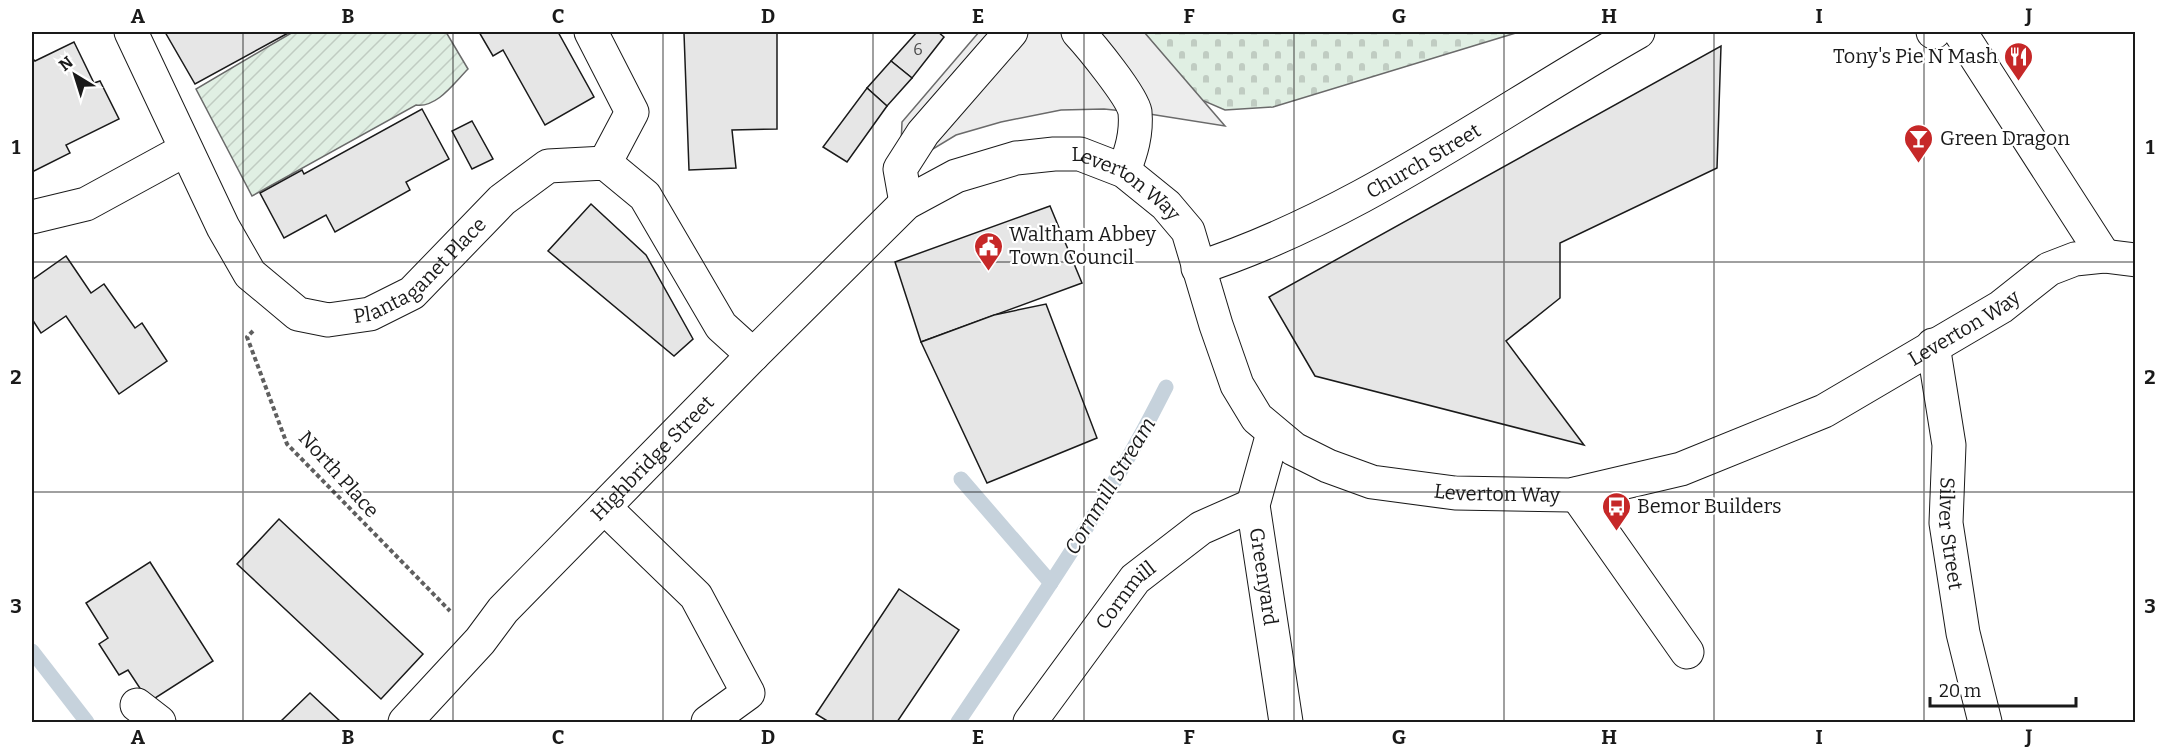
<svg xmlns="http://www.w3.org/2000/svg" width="2167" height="754" font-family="Bitter,serif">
  <defs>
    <pattern id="cemetery-stones" width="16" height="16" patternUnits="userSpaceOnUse" patternTransform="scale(1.5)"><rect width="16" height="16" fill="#e0efe3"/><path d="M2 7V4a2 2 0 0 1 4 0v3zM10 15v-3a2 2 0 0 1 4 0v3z" fill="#c0ccc2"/></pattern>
    <pattern id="garden-furrows" width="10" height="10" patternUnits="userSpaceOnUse" patternTransform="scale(1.5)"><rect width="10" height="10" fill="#e0efe3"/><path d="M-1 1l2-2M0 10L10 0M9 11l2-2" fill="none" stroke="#c0ccc2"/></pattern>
  </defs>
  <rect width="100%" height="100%" fill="#fff"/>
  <path fill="url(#cemetery-stones)" stroke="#6a6a6a" stroke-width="1.5" d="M1144 32H1519L1273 107 1225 110 1197 98Z"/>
  <path fill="url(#garden-furrows)" stroke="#6a6a6a" stroke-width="1.5" d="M293 32H446L468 69C454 83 437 108 416 105L252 196 196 89Z"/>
  <path fill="#ededed" stroke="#6a6a6a" stroke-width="1.5" d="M979 32H1144L1225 126 1143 113 1104 109 1061 110 1001 122 956 135 900 169 902 122Z"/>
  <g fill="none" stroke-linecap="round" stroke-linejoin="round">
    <g stroke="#c6d2dc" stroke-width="15">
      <path d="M961 479 1051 583"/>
      <path d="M32 651 87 722"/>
      <path d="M958 722C1031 613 1107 505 1166 387"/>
    </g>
  </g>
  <g fill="#e6e6e6" stroke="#1a1a1a" stroke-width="1.5">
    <path d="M165 32H290L195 84Z"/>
    <path d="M479 32H558L594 97 545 125 503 50 493 56Z"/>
    <path d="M717 32H777V129L732 130 736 168 689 170 684 33Z"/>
    <path d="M917 32H938L944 37 912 78 891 61Z"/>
    <path d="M74 42 94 83 100 81 119 119 66 145 70 153 32 172V58L35 61Z"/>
    <path d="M1721 46 1717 168 1560 243V298L1506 341 1584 445 1315 376 1269 297Z"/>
    <path d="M891 61 912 78 887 106 867 88Z"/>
    <path d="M867 88 887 106 847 162 823 147Z"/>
    <path d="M422 109 449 159 406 182 410 190 335 232 326 215 284 238 260 193 302 170 304 174Z"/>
    <path d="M472 121 493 159 472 169 452 131Z"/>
    <path d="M591 204 646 255 693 339 674 356 548 251Z"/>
    <path d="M1050 206 1082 283 921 342 895 262Z"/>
    <path d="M66 256 91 293 104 284 135 328 142 323 167 361 119 394 66 316 41 333 32 319V280Z"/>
    <path d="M1046 304 1097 438 987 483 921 342 994 315Z"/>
    <path d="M279 519 423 654 381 699 237 564Z"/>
    <path d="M150 562 213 661 149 702 128 670 119 675 99 644 108 638 86 603Z"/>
    <path d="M899 589 959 630 897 722H829L816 714Z"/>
    <path d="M310 693 341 722H280Z"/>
  </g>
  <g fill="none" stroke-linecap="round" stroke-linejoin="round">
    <defs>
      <g id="minor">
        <path id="s1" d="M131 32 223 227 250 274 298 314 328 320 370 314 412 293 502 200 548 166 605 163 645 196 721 326 753 355"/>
        <path d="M591 32 632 112 605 163"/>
        <path d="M1078 32C1091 46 1132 96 1135 112 1137 134 1131 152 1124 171"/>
        <path d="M1933 32H1934"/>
        <path d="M1960 32 2104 256"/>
        <path d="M906 203 900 169 923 133 1011 32"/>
        <path d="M32 217 86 204 185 150"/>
        <path id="s2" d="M1198 268C1356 217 1495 113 1638 32"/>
        <path id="s3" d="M1933 345 1949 445 1946 523 1963 633 1985 722"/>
        <path id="s4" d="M1273 433 1253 505 1286 722"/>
        <path d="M1576 494 1687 652"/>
        <path d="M604 507 696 596 748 693 708 722"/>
        <path d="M137 705 159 722"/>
        <path id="s5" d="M405 722 480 641 503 610 753 355 906 203 956 176 1016 158 1054 154H1080L1124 171 1166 205 1188 231 1216 325 1237 385 1257 418 1294 449 1328 466 1372 482 1455 493 1570 495 1681 469 1824 411 2001 307 2049 269 2075 259 2104 256 2136 260"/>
        <path id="s6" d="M1030 722 1135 579 1201 528 1253 505"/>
      </g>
    </defs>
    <use href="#minor" stroke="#1a1a1a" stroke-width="35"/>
    <path stroke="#5f5f5f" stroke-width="4" stroke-dasharray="4.5 3" stroke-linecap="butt" d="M253 331 247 337 287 444 450 611"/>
    <use href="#minor" stroke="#fff" stroke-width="33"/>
  </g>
  <path fill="none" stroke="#1a1a1a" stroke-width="1.5" stroke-opacity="0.55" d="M243 32V722M453 32V722M663 32V722M873 32V722M1084 32V722M1294 32V722M1504 32V722M1714 32V722M1924 32V722M32 262H2136M32 492H2136"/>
  <defs>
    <symbol id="restaurant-pin" viewBox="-11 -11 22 30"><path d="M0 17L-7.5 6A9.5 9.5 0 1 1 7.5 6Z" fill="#c62828" stroke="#fff"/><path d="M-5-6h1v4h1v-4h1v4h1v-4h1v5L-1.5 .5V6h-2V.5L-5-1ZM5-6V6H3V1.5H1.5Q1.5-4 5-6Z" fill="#fff"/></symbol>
    <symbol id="bar-pin" viewBox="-11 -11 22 30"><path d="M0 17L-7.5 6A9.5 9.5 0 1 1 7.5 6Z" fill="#c62828" stroke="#fff"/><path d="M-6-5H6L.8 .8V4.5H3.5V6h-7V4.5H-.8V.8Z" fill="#fff"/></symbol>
    <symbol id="civic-pin" viewBox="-11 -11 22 30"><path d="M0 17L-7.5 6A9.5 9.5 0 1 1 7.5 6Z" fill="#c62828" stroke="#fff"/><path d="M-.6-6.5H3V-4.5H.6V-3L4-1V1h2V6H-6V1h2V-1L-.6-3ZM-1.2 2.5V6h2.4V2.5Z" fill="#fff"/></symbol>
    <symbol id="bus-pin" viewBox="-11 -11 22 30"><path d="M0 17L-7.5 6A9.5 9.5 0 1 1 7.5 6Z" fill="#c62828" stroke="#fff"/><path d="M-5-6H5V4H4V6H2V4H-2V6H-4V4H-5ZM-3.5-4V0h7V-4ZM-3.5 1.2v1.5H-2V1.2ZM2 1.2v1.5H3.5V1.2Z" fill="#fff"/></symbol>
  </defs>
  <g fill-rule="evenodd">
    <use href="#restaurant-pin" x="2002" y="40" width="33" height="45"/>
    <use href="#bar-pin" x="1902" y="122" width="33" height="45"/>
    <use href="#civic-pin" x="972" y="230" width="33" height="45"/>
    <use href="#bus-pin" x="1600" y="490" width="33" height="45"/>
  </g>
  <g text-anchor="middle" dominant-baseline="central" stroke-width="4.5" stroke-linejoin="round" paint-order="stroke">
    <g font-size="16" fill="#4d4d4d">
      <text x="918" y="49">6</text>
    </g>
    <g font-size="20" fill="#1a1a1a" stroke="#fff" text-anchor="start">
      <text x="1998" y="56" text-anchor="end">Tony's Pie N Mash</text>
      <text x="1940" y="138">Green Dragon</text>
      <text x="1009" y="234">Waltham Abbey<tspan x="1009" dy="23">Town Council</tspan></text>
      <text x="1637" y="506">Bemor Builders</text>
    </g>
    <g font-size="20" fill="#1a1a1a" stroke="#fff">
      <text stroke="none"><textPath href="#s2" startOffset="250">Church Street</textPath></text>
      <text stroke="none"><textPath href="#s5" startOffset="960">Leverton Way</textPath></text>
      <text stroke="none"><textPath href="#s1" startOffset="471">Plantaganet Place</textPath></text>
      <text stroke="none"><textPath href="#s5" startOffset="2004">Leverton Way</textPath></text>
      <text stroke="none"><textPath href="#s5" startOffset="362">Highbridge Street</textPath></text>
      <text transform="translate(339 474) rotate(48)">North Place</text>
      <text stroke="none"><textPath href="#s5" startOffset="1500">Leverton Way</textPath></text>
      <text stroke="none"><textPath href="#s3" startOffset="190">Silver Street</textPath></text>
      <text stroke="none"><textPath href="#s4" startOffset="147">Greenyard</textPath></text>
      <text stroke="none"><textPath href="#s6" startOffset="159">Cornmill</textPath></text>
    </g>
    <g font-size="21" font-style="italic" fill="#1a1a1a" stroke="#fff">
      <text transform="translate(1110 486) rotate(-59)">Cornmill Stream</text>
    </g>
  </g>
  <rect width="2167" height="754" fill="none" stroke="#ffffff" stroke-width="66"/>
  <g transform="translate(75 75) rotate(322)" stroke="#ffffff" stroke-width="4.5" paint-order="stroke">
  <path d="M0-4.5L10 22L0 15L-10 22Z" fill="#1a1a1a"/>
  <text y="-9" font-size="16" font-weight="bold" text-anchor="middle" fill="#1a1a1a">N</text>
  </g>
  <path d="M1930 697v9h146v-9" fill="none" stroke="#1a1a1a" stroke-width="3"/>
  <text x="1939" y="697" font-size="18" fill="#1a1a1a" stroke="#ffffff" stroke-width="4.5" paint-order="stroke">20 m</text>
  <rect x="33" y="33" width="2101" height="688" fill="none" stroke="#1a1a1a" stroke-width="2"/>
  <g font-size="20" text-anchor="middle" font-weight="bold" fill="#1a1a1a">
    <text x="138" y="23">A</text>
    <text x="348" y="23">B</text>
    <text x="558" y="23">C</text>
    <text x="768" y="23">D</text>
    <text x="978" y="23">E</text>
    <text x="1189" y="23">F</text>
    <text x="1399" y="23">G</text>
    <text x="1609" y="23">H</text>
    <text x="1819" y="23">I</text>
    <text x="2029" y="23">J</text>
    <text x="16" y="154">1</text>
    <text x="2150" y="154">1</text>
    <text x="16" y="384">2</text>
    <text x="2150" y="384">2</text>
    <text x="16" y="613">3</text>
    <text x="2150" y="613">3</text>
    <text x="138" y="744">A</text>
    <text x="348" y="744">B</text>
    <text x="558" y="744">C</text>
    <text x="768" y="744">D</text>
    <text x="978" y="744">E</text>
    <text x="1189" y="744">F</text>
    <text x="1399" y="744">G</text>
    <text x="1609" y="744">H</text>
    <text x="1819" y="744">I</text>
    <text x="2029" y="744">J</text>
  </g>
</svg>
